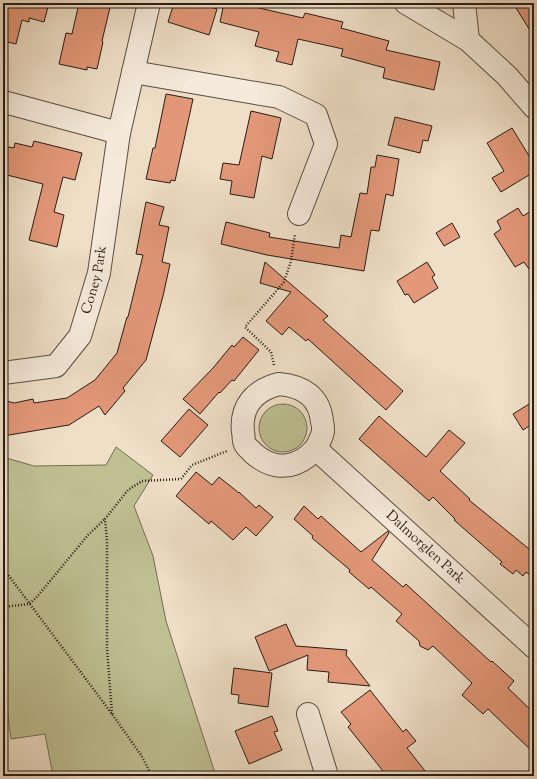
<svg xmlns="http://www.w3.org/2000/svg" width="537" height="779" font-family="'Sorts Mill Goudy',serif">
  <rect width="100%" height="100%" fill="#efdfc7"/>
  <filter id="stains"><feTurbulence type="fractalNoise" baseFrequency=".005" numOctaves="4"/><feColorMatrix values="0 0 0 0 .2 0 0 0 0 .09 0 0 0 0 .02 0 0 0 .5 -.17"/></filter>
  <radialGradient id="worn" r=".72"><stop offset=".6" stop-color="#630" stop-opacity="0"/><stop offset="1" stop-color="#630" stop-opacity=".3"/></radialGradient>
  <g fill="#bec092" stroke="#736e54">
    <circle cx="283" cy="428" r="24"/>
    <path d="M116 447 153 475 134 506 153 556 166 621 216 776H53L45 734 11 739 3 678V457L34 466 106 465Z"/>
  </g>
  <g fill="#e39879" stroke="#281c16">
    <path d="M3 3H49L44 22 29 18V22L22 20 16 44 3 41Z"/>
    <path d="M79 3H111L102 41 103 42 97 69 87 67V70L59 64 66 33 72 34Z"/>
    <path d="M174 3H197L217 9 209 35 168 22Z"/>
    <path d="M224 3H237L303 18 305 13 343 22 341 28 389 41 386 50 440 62 434 90 383 78 385 68 341 56 343 49 298 39 292 65 276 61 279 52 255 46 259 32 220 22Z"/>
    <path d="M513 3H534V37Z"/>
    <path d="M166 94 193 99 175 181 171 180 170 183 146 179 153 148H155Z"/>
    <path d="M251 111 281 118 272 159 262 156 254 198 230 194 232 181 220 179 223 163 239 165Z"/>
    <path d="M395 117 432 126 428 141 423 140 420 153 388 145Z"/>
    <path d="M512 128 534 164V172L501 192 492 178 504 171 487 143Z"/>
    <path d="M34 141 82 153 75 180 63 177 54 212 64 215 57 247 29 240 43 184 3 174V146L14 148 15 143 32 147Z"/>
    <path d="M377 155 399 159 393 196 386 194 379 231 371 230 364 271 267 255 221 244 226 222 270 233 269 237 339 248 341 235 351 237 360 193 367 194 371 167H375Z"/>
    <path d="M146 202 164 207 159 225 169 227 162 262 170 264 163 296 146 360 123 388 125 391 105 415 99 406 69 425 3 436V400L14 403 33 399 34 403 67 398 95 380 117 353 127 317H128L143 255 136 254Z"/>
    <path d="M518 208 523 216 534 209V276L524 262 515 267 494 234 501 229 497 221Z"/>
    <path d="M452 223 460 237 444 246 436 233Z"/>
    <path d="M265 262 328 316 323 320 403 391 386 410 308 339 306 341 289 327 282 335 266 321 291 292 260 283Z"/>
    <path d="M427 262 435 275 432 277 438 288 414 303 408 294 405 295 397 281Z"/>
    <path d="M243 337 259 350 234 381 232 380 220 393 219 392 200 414 183 399 213 368 232 345 234 347Z"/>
    <path d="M534 401V423L523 430 513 414Z"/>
    <path d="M189 409 208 425 180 457 161 441Z"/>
    <path d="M379 416 426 457 449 430 465 443 440 471 470 499 469 500 534 553V578L526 572 523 576 516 570 513 574 500 564 502 562 454 520 455 519 433 497 429 501 359 439Z"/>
    <path d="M196 472 212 485 219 477 239 493V492L256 508 259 505 273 517 256 536 246 527 233 540 211 521 209 524 176 496Z"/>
    <path d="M304 506 318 519 321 516 361 552 388 531 389 533 372 560 403 587 406 584 491 662 492 661 514 681 508 688 534 713V753L488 709 483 714 462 695 472 683 433 646 428 650 420 646 419 641 396 621 402 614 371 587 369 589 349 572 350 570 312 538 313 536 294 519Z"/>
    <path d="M286 624 296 646 347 650 346 655 370 686 328 682 329 672 307 670 308 655 269 671 255 637Z"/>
    <path d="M234 668 272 673 268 707 238 703 239 695 231 694Z"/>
    <path d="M370 690 403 732 406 729 416 741 407 748 429 776H387L348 727 351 724 341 712Z"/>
    <path d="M272 716 278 731 274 732 282 750 249 764 235 731Z"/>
  </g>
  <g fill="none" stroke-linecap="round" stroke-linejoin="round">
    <defs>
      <g id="minor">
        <path d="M406 3 468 40 507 76 534 107"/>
        <path d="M464 3 468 40"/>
        <path d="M133 72 279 97 316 115 326 144 299 214"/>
        <path d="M4 102 119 133"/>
        <path id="s1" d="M3 373 56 366 80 336 99 273 119 133 149 3"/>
        <path d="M279 384C303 386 320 397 322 422 323 424 323 428 323 431 323 435 319 441 318 445 315 450 312 452 308 456 289 471 270 468 253 453 251 450 246 447 245 444 243 441 244 435 243 432 240 406 255 390 279 384Z"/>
        <path id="s2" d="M316 449 534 647"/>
        <path d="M308 714 327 776"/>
      </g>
    </defs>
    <use href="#minor" stroke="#5a4d42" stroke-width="24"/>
    <g stroke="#281c16" stroke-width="2.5" stroke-dasharray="1 2" stroke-linecap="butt">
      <path d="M274 365 271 352 245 327 284 282 291 261 295 234"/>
      <path d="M3 568 112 714 141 755 152 776"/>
      <path d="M3 607 29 604 36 598 88 535 105 519"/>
      <path d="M112 714 107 648V541L105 519 128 490 142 481 181 479 192 465 227 451"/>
    </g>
    <use href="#minor" stroke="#f5eadb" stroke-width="22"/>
  </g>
  <g text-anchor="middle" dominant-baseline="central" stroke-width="3" stroke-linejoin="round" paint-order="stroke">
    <g font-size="14" fill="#281c16" stroke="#f5eadb">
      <text stroke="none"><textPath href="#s1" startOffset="150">Coney Park</textPath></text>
      <text stroke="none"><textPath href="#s2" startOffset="147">Dalmorglen Park</textPath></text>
    </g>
  </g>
  <rect width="537" height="779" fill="none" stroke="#efdfc7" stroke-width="16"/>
  <rect x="4" y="4" width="529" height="771" fill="none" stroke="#281c16" stroke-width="2"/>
  <rect x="8" y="8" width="521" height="763" fill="none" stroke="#281c16"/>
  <rect width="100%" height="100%" filter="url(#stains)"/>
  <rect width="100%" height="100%" fill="url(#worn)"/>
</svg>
